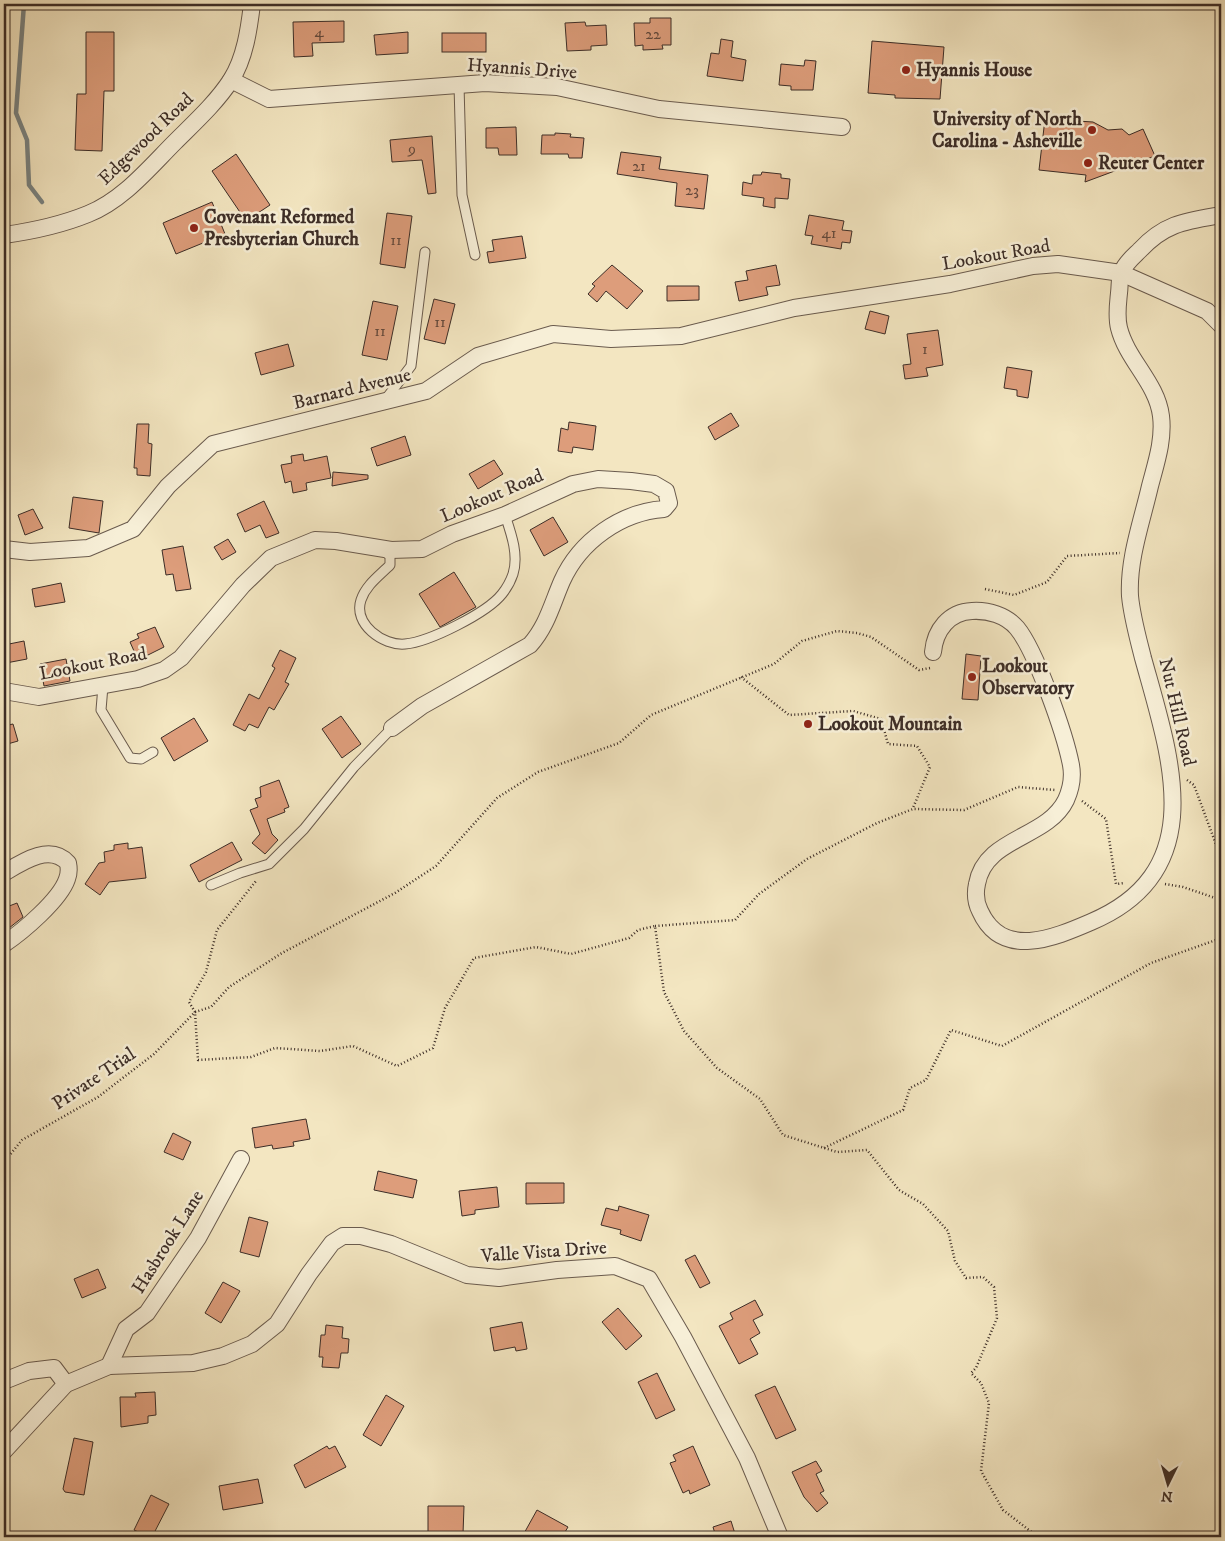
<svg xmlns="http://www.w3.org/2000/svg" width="1225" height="1541" font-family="'IM FELL DW Pica',serif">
  <rect width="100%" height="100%" fill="#f3e6c1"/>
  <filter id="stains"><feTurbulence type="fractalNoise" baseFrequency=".004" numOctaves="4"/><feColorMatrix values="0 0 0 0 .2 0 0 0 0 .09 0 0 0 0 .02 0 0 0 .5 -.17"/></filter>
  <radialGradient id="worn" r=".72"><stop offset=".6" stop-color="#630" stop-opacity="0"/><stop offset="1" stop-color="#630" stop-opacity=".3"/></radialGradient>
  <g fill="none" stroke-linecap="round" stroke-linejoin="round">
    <path stroke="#798382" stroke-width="4.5" d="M24 4 16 113 27 140 29 185 42 202"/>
  </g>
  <g fill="#dd9d7b" stroke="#3c2d27">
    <path d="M650 18H671V45H662L663 49 643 50V45L635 46 634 23H650Z"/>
    <path d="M344 21V42L312 43 313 56 294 57 293 22Z"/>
    <path d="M585 22 586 26 606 25 607 45 591 46V50L567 51 565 23Z"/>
    <path d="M86 32H114V91H104L102 151 75 150 77 94H86Z"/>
    <path d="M408 32V53L376 55 374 35Z"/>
    <rect x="442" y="33" width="44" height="19"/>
    <path d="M721 39 733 41 731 57 746 60 743 81 707 76 711 53 719 54Z"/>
    <path d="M872 41 944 47 940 99 895 98V95L868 93Z"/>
    <path d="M805 60 816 61 813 90H791V86L779 85 781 64 804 66Z"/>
    <path d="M1045 119 1093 122 1108 130 1122 129 1129 135 1143 129 1155 156 1085 182 1086 175 1039 170Z"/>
    <path d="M516 127 517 155H499L498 148H486V128Z"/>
    <path d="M555 133 571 134 570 137 584 138 582 158H569L568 154H541L542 135H555Z"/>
    <path d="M432 136 436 193 428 194 422 160 392 162 390 140Z"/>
    <path d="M621 152 661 157 659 169 708 175 704 209 675 206 677 183 617 174Z"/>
    <path d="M236 154 270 205 246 221 212 171Z"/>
    <path d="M762 172 781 174V178L790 179 788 199 775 198V208L763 206 764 198 742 195 743 182 752 184 753 175H761Z"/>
    <path d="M212 202 225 234 176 254 163 223Z"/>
    <path d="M387 213 412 216 405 268 380 264Z"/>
    <path d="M809 215 844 221 842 230 852 231 850 243 842 242 841 249 811 244 813 236 805 235Z"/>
    <path d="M522 236 526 258 489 263 487 252 494 251 492 240Z"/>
    <path d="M612 265 643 291 627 309 606 291 597 302 588 294 595 286 592 284Z"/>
    <path d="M776 265 780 285 766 287 768 295 739 301 735 282 748 280 746 271Z"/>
    <path d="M667 286H699V300L667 301Z"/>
    <path d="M434 299 455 304 445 344 424 339Z"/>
    <path d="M373 301 398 306 387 360 362 355Z"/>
    <path d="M870 311 889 316 885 334 865 329Z"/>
    <path d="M938 330 943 365 926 368 928 376 905 379 903 365 911 364 907 334Z"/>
    <path d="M288 344 294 366 261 375 255 353Z"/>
    <path d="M1007 367 1032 371 1028 398 1017 396V390L1004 388Z"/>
    <path d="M731 413 739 426 715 440 708 427Z"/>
    <path d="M569 422 596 426 593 450 573 447 572 453 558 451 561 428 568 430Z"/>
    <path d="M137 424H149L148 443 152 444 150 476 137 475V468H134Z"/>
    <path d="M405 436 411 455 377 466 371 448Z"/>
    <path d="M303 454 304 461 327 456 331 478 306 483 307 490 293 493 291 481 285 483 281 465 292 463 291 456Z"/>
    <path d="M494 460 503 474 478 489 469 474Z"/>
    <path d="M333 472 368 475V479L332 486Z"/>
    <path d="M73 497 103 501 99 533 69 528Z"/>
    <path d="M264 501 279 533 266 538 260 525 245 532 237 514Z"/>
    <path d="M33 509 43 528 25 535 18 515Z"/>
    <path d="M553 517 568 542 544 556 530 530Z"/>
    <path d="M228 539 236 552 222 560 214 547Z"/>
    <path d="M183 546 191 589 176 591 173 574 166 575 162 550Z"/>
    <path d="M454 572 476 607 440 627 419 594Z"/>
    <path d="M61 583 65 602 35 607 32 589Z"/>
    <path d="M155 627 164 647 138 660 130 642 139 638 137 634Z"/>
    <path d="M24 641 27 659 6 663 4 645Z"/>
    <path d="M280 650 296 658 285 682 289 684 274 710 269 707 258 728 249 724 245 731 233 725 249 694 259 699 275 668 272 666Z"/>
    <path d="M966 654 981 656 978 700 962 699Z"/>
    <path d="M66 659 70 681 44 686 40 664Z"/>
    <path d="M341 716 361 744 342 758 322 729Z"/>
    <path d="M194 718 208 741 174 761 161 738Z"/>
    <path d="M13 724 18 741 4 745V726Z"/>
    <path d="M279 780 289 807 284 809 285 812 267 819 272 834 278 840 265 854 252 843 260 834 250 810 258 807 255 799 261 797 260 787Z"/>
    <path d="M232 842 242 860 199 882 190 865Z"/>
    <path d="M128 843V849L142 847 146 878 109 882 100 895 85 884 99 863 105 862 104 852 114 850V845Z"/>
    <path d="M17 903 23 917 4 932V908Z"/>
    <path d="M306 1119 310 1139 293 1142 294 1146 273 1149 272 1145 255 1148 252 1128Z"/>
    <path d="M173 1133 191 1142 183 1160 164 1152Z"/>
    <path d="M378 1171 417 1180 413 1198 374 1190Z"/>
    <path d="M526 1183H564V1203L526 1204Z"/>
    <path d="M497 1187 499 1207 475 1210V1214L462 1216 459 1191Z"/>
    <path d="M619 1206 649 1215 641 1241 620 1234 621 1230 601 1225 606 1208 618 1211Z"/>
    <path d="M249 1217 268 1222 259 1257 240 1252Z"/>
    <path d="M695 1255 710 1283 700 1288 685 1260Z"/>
    <path d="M98 1269 106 1288 82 1298 74 1279Z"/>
    <path d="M223 1282 240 1291 221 1323 205 1313Z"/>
    <path d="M755 1300 763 1315 753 1320 760 1333 750 1339 758 1354 739 1364 719 1326 733 1319 730 1313Z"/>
    <path d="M618 1308 642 1336 626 1350 602 1322Z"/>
    <path d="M522 1322 527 1349 516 1351 515 1347 494 1351 490 1328Z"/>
    <path d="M326 1325 343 1327 342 1338 349 1339 348 1353H341L339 1368 322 1367 323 1357H319L321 1335H325Z"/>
    <path d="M657 1373 675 1410 656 1419 638 1382Z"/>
    <path d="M775 1386 796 1430 776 1439 755 1395Z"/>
    <path d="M155 1392 156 1415 148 1416V1423L121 1427 120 1397H136L135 1393Z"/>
    <path d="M386 1395 404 1406 381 1446 363 1435Z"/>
    <path d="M74 1438 93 1442 84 1495 65 1492 63 1489Z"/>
    <path d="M327 1446 329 1449 335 1446 346 1467 305 1488 294 1465Z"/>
    <path d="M693 1446 710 1485 690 1494 689 1490 683 1493 670 1463 676 1461 673 1455Z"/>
    <path d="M816 1461 822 1471 816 1474 824 1491 820 1493 828 1503 817 1512 804 1497 792 1472Z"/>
    <path d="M258 1479 263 1503 223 1510 219 1486Z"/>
    <path d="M151 1495 169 1504 152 1537H149L134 1530Z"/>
    <path d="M428 1506H464L463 1534H456V1537L428 1536Z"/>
    <path d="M537 1510 568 1527 562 1537H522Z"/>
    <path d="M731 1521 736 1537H716L713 1527Z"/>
  </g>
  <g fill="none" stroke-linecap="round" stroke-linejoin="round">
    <defs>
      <g id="lane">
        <path d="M459 85 462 195 475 255"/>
        <path d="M385 400 411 366 425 252"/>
        <path d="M382 549 390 556V565C379 576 366 585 361 600 353 624 383 646 405 644 429 642 487 613 502 594 506 589 511 580 513 574 519 555 511 533 505 515"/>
        <path d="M103 686 101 710 130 758 141 759 153 752"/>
        <path d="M211 885 240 873 269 864 304 829 354 767 392 728"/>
      </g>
      <g id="street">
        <path d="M231 80 269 99 485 83 557 87 659 109 842 127"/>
        <path d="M4 235C33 231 61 225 88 214 123 200 149 168 175 142 195 122 216 103 231 80 245 58 249 29 252 4"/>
        <path d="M4 549 30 552 88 548 133 529 168 486 213 444 426 391 478 356 553 334 611 339 681 336 794 308 950 284 1033 266 1058 264 1121 273 1207 311 1221 325"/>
        <path d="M933 652C935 630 949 612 972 611 988 610 1006 615 1017 628 1036 651 1065 734 1071 765 1073 776 1071 789 1066 800 1047 839 985 837 977 884 975 893 976 903 980 911 1002 960 1054 938 1091 922 1212 871 1170 756 1143 658 1138 638 1132 617 1130 596 1128 559 1142 521 1150 486 1156 463 1164 440 1161 416 1157 383 1127 360 1119 328 1116 316 1118 304 1119 293 1120 286 1119 277 1122 272 1125 263 1134 256 1140 250 1165 223 1186 221 1221 215"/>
        <path d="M4 691 39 697 138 679 164 670 181 658 243 585 271 558 315 540 336 541 391 550 422 549 452 534 505 515 573 484 598 479 631 481 654 484 666 491 669 503 664 509C621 512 580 541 562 581 552 604 547 626 530 645L422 706 392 728"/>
        <path d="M4 873C22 862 50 843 68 863 69 868 69 874 67 879 60 900 22 932 4 944"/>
        <path d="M109 1366 126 1329 147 1313 198 1238 241 1159"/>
        <path d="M4 1381 29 1371 54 1368 66 1384"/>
        <path d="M4 1451 66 1384 109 1366 193 1363 223 1356 252 1344 277 1324 309 1274 332 1243 343 1236H361L391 1244 467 1275 499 1278 557 1270 615 1266 649 1279 683 1337 747 1458 780 1537"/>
      </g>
    </defs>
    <use href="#lane" stroke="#6a5b4e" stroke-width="11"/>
    <use href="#street" stroke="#6a5b4e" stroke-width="18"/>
    <g stroke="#3c2d27" stroke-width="2.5" stroke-dasharray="1 2.5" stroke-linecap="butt">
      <path d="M985 589 1014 595 1047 582 1067 556 1120 553"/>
      <path d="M930 668 919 670 871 637 857 633 837 631 802 641 774 664 651 715 619 743 538 772 497 798 436 866 395 893 282 953 229 987 211 1007 195 1012 198 1060 251 1057 275 1048 320 1051 353 1046 397 1066 433 1048 445 1008 474 958 536 947 571 954 629 938 638 930 655 926 664 992 684 1031 717 1068 760 1099 783 1135 837 1152 867 1150 899 1190 923 1204 948 1231 955 1261 966 1278 983 1277 994 1287 997 1318 976 1368 971 1373 981 1383 989 1403 981 1471 1003 1510 1038 1537"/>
      <path d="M741 677 789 715 853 711 881 719 888 744 917 746 930 767 913 808"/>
      <path d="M1187 780 1194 785 1221 858"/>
      <path d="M1082 801 1106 819 1116 884 1125 883"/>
      <path d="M1165 884 1183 887 1221 900"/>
      <path d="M655 926 735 920 759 894 807 859 877 823 913 809 964 810 1018 787 1055 790"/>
      <path d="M824 1148 903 1110 910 1088 926 1080 951 1030 1002 1046 1151 963 1216 940 1221 943"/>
      <path d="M4 1162 22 1140 98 1097 154 1054 195 1012 189 1002 206 972 217 930 256 881"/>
    </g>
    <use href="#lane" stroke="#f7efd7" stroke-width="9"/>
    <use href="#street" stroke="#f7efd7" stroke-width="16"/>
  </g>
  <g fill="#8f2418" stroke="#f7efd7" stroke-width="2">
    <circle cx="906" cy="70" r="5"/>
    <circle cx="1092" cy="130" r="5"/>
    <circle cx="1088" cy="163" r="5"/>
    <circle cx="194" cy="228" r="5"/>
    <circle cx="972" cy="677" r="5"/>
    <circle cx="808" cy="724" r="5"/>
  </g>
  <g text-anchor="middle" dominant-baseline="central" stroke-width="5" stroke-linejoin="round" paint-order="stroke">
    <g font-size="16" fill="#64493c">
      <text x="319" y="32">4</text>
      <text x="653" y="34">22</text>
      <text x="412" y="149">9</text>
      <text x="639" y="166">21</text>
      <text x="692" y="190">23</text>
      <text x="829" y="233">41</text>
      <text x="396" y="240">11</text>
      <text x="440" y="322">11</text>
      <text x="380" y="331">11</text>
      <text x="925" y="349">1</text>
    </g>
    <g font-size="19" fill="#3c2d27" stroke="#f7efd7">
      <text transform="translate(522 69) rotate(4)">Hyannis Drive</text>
      <text transform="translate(146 139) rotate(-44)">Edgewood Road</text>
      <text transform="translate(996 255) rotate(-10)">Lookout Road</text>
      <text transform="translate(352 389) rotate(-14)">Barnard Avenue</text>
      <text transform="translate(492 496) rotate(-23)">Lookout Road</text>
      <text transform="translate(93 664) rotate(-11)">Lookout Road</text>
      <text transform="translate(1177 712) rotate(77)">Nut Hill Road</text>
      <text transform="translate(94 1079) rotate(-34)">Private Trial</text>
      <text transform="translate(168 1242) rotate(-58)">Hasbrook Lane</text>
      <text transform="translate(544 1252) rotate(-4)">Valle Vista Drive</text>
    </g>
    <g font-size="19" font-weight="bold" fill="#3c2d27" stroke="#f7efd7" text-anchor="start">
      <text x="916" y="70">Hyannis House</text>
      <text x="1082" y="119" text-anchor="end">University of North<tspan x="1082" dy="22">Carolina - Asheville</tspan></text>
      <text x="1098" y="163">Reuter Center</text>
      <text x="204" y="217">Covenant Reformed<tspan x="204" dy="22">Presbyterian Church</tspan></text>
      <text x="982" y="666">Lookout<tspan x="982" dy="22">Observatory</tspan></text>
      <text x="818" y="724">Lookout Mountain</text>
    </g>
  </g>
  <rect width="1225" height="1541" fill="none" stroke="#f3e6c1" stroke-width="20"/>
  <rect x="5" y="5" width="1215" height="1531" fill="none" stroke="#3c2d27" stroke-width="2.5"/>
  <rect x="10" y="10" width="1205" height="1521" fill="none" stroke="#3c2d27"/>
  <g transform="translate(1168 1484) rotate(185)" stroke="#f7efd7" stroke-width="4" paint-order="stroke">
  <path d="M0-4L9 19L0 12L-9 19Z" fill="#3c2d27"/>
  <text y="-8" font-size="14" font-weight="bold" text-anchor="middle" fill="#3c2d27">N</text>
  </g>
  <rect width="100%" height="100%" filter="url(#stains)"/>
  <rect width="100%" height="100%" fill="url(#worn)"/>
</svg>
